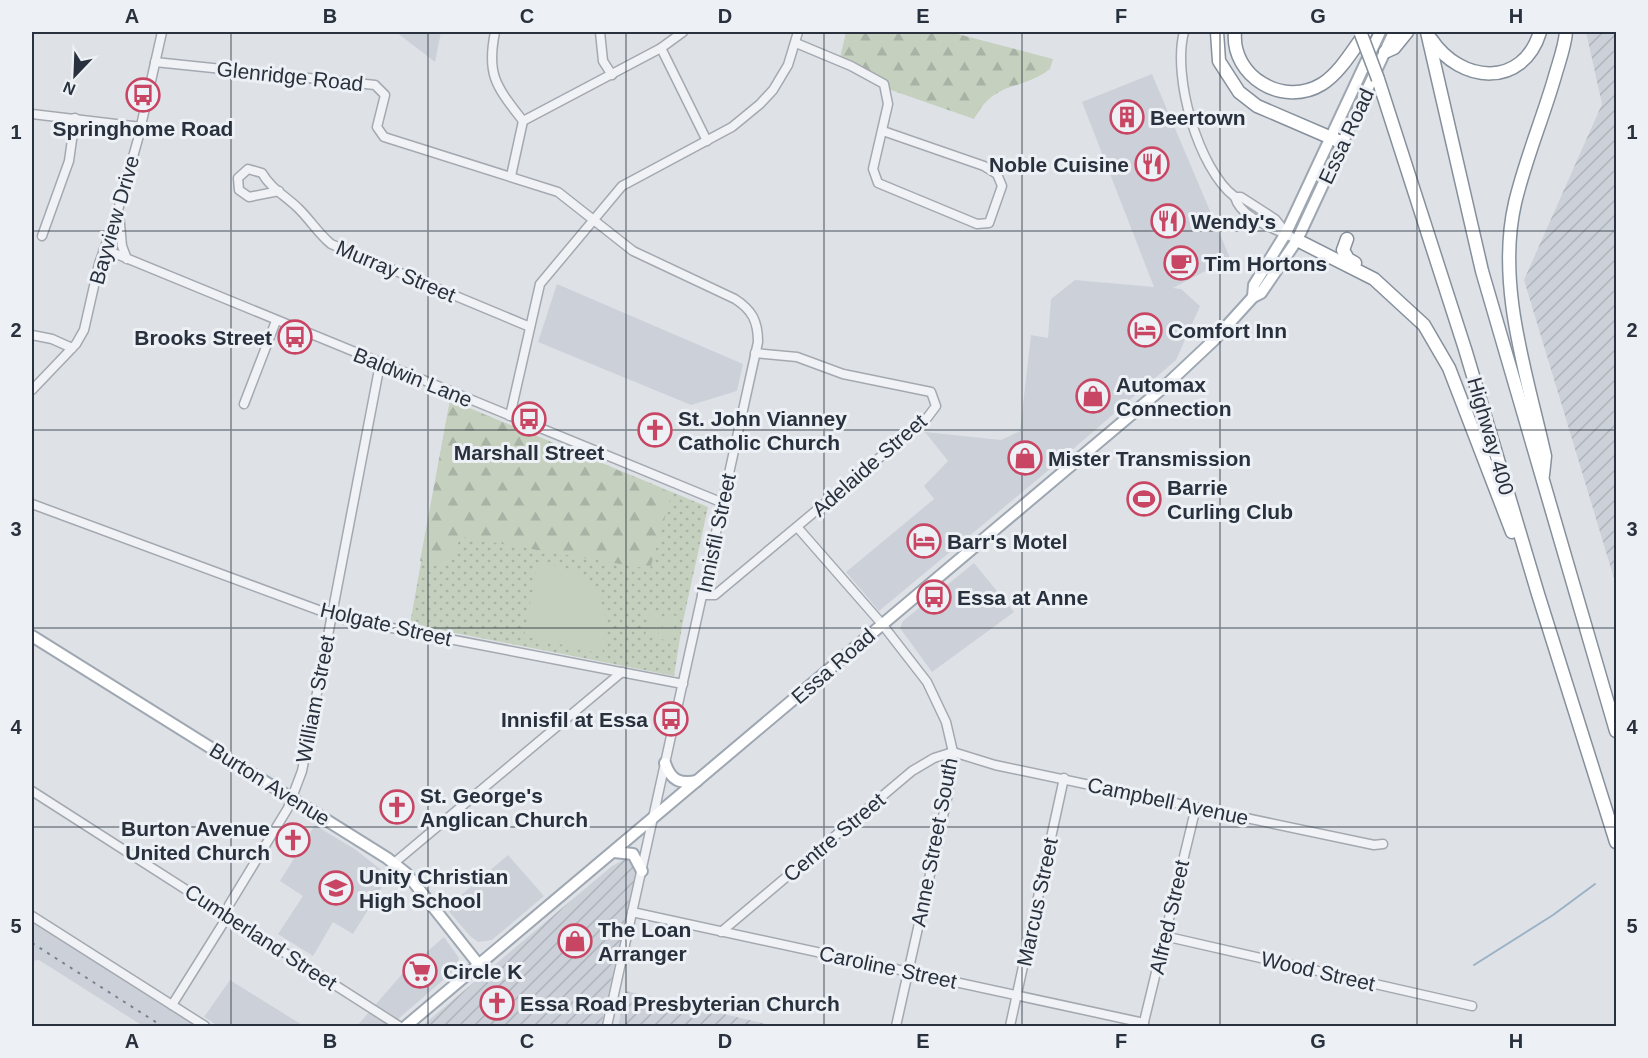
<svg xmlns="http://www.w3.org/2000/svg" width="1648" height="1058" font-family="Arial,sans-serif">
  <defs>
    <pattern id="industrial-furrows" width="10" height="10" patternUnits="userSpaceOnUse" patternTransform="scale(1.5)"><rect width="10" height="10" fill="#ccd1d9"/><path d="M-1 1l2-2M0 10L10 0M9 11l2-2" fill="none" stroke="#afb4bb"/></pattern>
    <pattern id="grass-dots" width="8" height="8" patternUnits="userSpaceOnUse" patternTransform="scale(1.5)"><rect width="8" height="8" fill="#c5d0bf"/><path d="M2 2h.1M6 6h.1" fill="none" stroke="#a9b3a5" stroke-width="1.8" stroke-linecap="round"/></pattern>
    <pattern id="forest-firs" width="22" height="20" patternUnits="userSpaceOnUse" patternTransform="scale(1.5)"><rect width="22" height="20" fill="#c5d0bf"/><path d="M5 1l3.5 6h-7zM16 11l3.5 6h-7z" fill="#a9b3a5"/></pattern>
  </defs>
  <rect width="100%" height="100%" fill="#dee2e7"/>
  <g fill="#ccd1d9">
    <path d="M396 32H441L435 62Z"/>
    <path d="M1152 74 1230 258 1173 288 1181 289 1200 306 1176 360 1050 469 879 611 846 572 934 499 924 486 948 461 925 432 1001 440 1020 431 1031 335 1048 338 1051 299 1075 280 1154 287 1082 102Z"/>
    <path d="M557 284 743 364 737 391 691 405 538 342Z"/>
    <path d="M974 563 1014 612 932 672 900 628 903 621Z"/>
    <path d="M315 825 356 850 389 876 353 934 333 922 313 956 278 934 303 896 280 881Z"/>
    <path d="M508 855 544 896 492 940 478 942 470 936 446 908Z"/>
    <path d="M32 921 173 1012 197 1026H143L39 960 32 961Z"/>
    <path d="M444 937 459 958 457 968 390 1026H357L403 973Z"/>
    <path d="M230 980 304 1026H218L204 1017Z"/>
  </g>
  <g fill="url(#industrial-furrows)">
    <path d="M1586 32H1616V585L1524 280 1602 104Z"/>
    <path d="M627 858 636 870 601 1026H422L612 866Z"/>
    <path d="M626 991 775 1026H618Z"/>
  </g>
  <path fill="url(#grass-dots)" d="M450 400 708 507 682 626 674 676 410 624Z"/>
  <g fill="url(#forest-firs)">
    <path d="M846 32H950L1053 59 1050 69C1020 92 996 79 974 119L885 88 840 58Z"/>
    <path d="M450 400 672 493 650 569 461 537 447 565 420 561Z"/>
  </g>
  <g fill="#c5d0bf">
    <path d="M538 563C548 565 560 566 570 570 604 582 611 624 602 654L524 636Z"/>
    <path d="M650 610 662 613 657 638 645 636Z"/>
    <path d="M665 614 677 616 671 641 660 639Z"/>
  </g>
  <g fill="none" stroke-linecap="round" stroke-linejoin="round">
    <path stroke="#9ab2c6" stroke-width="2" d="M1474 965 1553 915 1595 884"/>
    <defs>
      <g id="minor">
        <path d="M495 32C486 76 497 87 523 121"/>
        <path d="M600 32 603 61 612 75"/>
        <path d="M1184 32C1172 76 1198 169 1235 197H1241L1275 219 1286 233"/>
        <path d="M796 43 851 66 884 84 888 104 873 169 878 183 977 224 989 223 1002 186 997 174 984 166 883 131"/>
        <path d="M661 48 707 141"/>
        <path d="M155 62 375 85 385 95 377 127 384 137 558 192 633 251 735 299C752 310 758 321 758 342L607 1026"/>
        <path d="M32 114 141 127"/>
        <path d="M523 121 661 48 683 32"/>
        <path d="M511 176 523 121"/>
        <path d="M279 191 249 197 239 190 238 178 248 169 262 173C271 189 286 196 299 209 311 221 318 233 331 244L530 327"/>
        <path d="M1235 197C1241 220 1279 229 1297 240"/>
        <path d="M119 213 122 246 127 259"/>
        <path d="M42 236 69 161 75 118"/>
        <path d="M104 249 723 503"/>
        <path d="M32 335 52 339 72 348"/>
        <path d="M32 390 76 344 84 330 99 264 118 210 138 139 162 32"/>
        <path d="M244 404 276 321"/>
        <path d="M510 416 540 284 622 186 732 127 760 104 773 90 788 65 798 32"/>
        <path d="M32 504 340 618 683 684"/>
        <path d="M798 528 882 624 927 682 946 722 953 752 948 794 896 1026"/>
        <path d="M702 595H715L927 418 936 406 931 392 843 374 797 357 755 353"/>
        <path d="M953 752 995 765 1374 845 1383 844"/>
        <path d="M32 791 399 1026"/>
        <path d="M394 863 622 672"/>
        <path d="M632 912 1144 1023"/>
        <path d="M32 916 205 1026"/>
        <path d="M721 932 912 771 934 758 953 752"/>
        <path d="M1164 936 1472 1006"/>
        <path d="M172 1005 224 922 229 905 288 808 302 771 380 364"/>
        <path d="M1010 1026 1064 778"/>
        <path d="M1143 1026 1196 807"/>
      </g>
      <g id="major">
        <path d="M1253 297 1254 285 1286 233 1380 32"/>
        <path d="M32 636 387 858 407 874 479 965"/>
        <path d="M665 763C671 781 680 784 697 781"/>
        <path d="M614 852 633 854 642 871"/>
        <path d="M406 1026 1164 387 1214 340 1253 297 1261 293 1297 240 1394 32"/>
      </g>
      <g id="highway">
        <path d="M1217 32 1219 61 1239 92 1257 106 1343 143"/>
        <path d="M1235 32C1231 76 1283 108 1322 84 1340 73 1354 48 1366 32"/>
        <path d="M1427 32 1482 271 1616 731"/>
        <path d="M1431 39C1461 84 1523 88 1540 32"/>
        <path d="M1385 52 1394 48 1407 32"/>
        <path d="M1378 79 1465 349 1538 594 1616 842"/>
        <path d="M1347 239 1343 250 1348 259 1355 263"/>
        <path d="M1297 240 1374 279 1424 325 1449 368 1512 532"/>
        <path d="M1543 475 1545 456C1527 375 1496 285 1515 203 1525 160 1543 118 1555 76 1559 62 1565 46 1566 32"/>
      </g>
    </defs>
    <use href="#minor" stroke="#a4a9b1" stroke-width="11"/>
    <use href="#major" stroke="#9ea7b2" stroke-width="14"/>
    <use href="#highway" stroke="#86909d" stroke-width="15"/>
    <use href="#minor" stroke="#f0f2f5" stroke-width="8"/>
    <use href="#major" stroke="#fff" stroke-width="10"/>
    <use href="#highway" stroke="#fff" stroke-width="12"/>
    <path stroke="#788390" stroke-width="2" stroke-dasharray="3 6" stroke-linecap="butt" d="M32 943 162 1026"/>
    <defs>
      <path id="highway-bridge" d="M1361 34 1378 79"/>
    </defs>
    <use href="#highway-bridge" stroke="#86909d" stroke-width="15" stroke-linecap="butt"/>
    <use href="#highway-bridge" stroke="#fff" stroke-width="12"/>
  </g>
  <path fill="none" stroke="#28313d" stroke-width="1.5" stroke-opacity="0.55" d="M231 32V1026M428 32V1026M626 32V1026M824 32V1026M1022 32V1026M1220 32V1026M1417 32V1026M32 231H1616M32 430H1616M32 628H1616M32 827H1616"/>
  <defs>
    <symbol id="bus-ring" viewBox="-11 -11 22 22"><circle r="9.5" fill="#edf1f5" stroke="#c84664" stroke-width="1.5"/><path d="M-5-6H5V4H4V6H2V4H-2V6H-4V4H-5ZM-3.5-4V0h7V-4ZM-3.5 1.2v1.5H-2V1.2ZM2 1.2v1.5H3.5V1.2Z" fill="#c84664"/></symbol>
    <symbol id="building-ring" viewBox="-11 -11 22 22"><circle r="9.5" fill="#edf1f5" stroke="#c84664" stroke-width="1.5"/><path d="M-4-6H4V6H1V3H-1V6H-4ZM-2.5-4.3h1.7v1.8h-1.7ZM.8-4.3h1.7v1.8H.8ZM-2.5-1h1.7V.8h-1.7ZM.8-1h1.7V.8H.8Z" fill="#c84664"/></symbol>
    <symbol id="restaurant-ring" viewBox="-11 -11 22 22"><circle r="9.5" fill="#edf1f5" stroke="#c84664" stroke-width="1.5"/><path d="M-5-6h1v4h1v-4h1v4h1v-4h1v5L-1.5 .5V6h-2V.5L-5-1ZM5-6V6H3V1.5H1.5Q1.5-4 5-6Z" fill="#c84664"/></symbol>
    <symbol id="cafe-ring" viewBox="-11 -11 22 22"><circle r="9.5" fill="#edf1f5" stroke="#c84664" stroke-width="1.5"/><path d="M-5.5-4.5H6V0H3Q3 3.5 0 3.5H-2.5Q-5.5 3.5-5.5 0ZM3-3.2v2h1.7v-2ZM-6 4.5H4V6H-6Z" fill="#c84664"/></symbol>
    <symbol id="hotel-ring" viewBox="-11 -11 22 22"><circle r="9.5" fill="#edf1f5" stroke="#c84664" stroke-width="1.5"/><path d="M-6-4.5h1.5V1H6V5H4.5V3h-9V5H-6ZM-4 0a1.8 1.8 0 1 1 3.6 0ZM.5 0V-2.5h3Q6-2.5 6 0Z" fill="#c84664"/></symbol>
    <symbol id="shop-ring" viewBox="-11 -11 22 22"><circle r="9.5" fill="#edf1f5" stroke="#c84664" stroke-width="1.5"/><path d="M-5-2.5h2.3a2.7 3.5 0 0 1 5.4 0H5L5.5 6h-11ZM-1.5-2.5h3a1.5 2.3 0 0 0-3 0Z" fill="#c84664"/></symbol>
    <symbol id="church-ring" viewBox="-11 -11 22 22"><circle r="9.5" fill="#edf1f5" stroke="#c84664" stroke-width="1.5"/><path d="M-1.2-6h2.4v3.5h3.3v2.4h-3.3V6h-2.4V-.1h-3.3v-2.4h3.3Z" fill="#c84664"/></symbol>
    <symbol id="stadium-ring" viewBox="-11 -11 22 22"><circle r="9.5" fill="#edf1f5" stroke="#c84664" stroke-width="1.5"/><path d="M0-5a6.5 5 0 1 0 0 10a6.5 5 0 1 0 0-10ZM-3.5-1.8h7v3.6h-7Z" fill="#c84664"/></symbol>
    <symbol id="school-ring" viewBox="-11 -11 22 22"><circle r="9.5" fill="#edf1f5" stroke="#c84664" stroke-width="1.5"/><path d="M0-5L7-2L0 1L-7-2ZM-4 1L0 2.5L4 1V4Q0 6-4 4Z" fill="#c84664"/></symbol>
    <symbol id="supermarket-ring" viewBox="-11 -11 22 22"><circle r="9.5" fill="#edf1f5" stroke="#c84664" stroke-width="1.5"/><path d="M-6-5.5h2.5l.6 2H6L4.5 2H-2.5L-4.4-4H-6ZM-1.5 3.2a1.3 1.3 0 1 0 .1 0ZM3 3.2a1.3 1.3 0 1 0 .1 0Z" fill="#c84664"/></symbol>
  </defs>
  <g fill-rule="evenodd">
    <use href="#bus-ring" x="124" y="76" width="38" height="38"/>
    <use href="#building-ring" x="1108" y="98" width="38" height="38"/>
    <use href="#restaurant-ring" x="1133" y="145" width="38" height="38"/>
    <use href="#restaurant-ring" x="1149" y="202" width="38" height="38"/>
    <use href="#cafe-ring" x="1162" y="244" width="38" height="38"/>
    <use href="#hotel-ring" x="1126" y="311" width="38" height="38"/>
    <use href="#bus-ring" x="276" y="318" width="38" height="38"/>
    <use href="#shop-ring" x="1074" y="377" width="38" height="38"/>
    <use href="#bus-ring" x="510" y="400" width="38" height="38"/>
    <use href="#church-ring" x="636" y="411" width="38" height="38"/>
    <use href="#shop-ring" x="1006" y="439" width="38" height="38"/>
    <use href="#stadium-ring" x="1125" y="480" width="38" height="38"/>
    <use href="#hotel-ring" x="905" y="522" width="38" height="38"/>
    <use href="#bus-ring" x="915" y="578" width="38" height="38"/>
    <use href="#bus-ring" x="652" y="700" width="38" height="38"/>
    <use href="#church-ring" x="378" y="788" width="38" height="38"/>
    <use href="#church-ring" x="274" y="821" width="38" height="38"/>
    <use href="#school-ring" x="317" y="869" width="38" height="38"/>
    <use href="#shop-ring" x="556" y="922" width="38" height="38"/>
    <use href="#supermarket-ring" x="401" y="952" width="38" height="38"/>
    <use href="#church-ring" x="478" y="984" width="38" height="38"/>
  </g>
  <g text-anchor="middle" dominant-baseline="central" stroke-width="6" stroke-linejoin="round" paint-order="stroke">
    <g font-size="21" fill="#28313d" stroke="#edf1f5">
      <text transform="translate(290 76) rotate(6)">Glenridge Road</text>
      <text transform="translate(1346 136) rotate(-65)">Essa Road</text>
      <text transform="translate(114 220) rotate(-74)">Bayview Drive</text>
      <text transform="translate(396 271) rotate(23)">Murray Street</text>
      <text transform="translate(413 377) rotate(22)">Baldwin Lane</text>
      <text transform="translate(1491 436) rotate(74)">Highway 400</text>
      <text transform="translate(869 465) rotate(-41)">Adelaide Street</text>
      <text transform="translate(716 533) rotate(-78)">Innisfil Street</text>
      <text transform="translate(386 624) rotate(13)">Holgate Street</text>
      <text transform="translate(833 666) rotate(-41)">Essa Road</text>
      <text transform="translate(315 699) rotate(-79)">William Street</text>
      <text transform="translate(270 784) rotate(32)">Burton Avenue</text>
      <text transform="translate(1168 801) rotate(12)">Campbell Avenue</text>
      <text transform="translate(834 837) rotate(-40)">Centre Street</text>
      <text transform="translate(934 842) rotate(-79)">Anne Street South</text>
      <text transform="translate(1037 902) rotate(-78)">Marcus Street</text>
      <text transform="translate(1169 917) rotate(-77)">Alfred Street</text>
      <text transform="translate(261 937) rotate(33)">Cumberland Street</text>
      <text transform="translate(888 967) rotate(12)">Caroline Street</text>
      <text transform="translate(1318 971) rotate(13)">Wood Street</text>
    </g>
    <g font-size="21" font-weight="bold" fill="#28313d" stroke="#edf1f5" text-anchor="start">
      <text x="1150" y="117">Beertown</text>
      <text x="143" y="128" text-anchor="middle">Springhome Road</text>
      <text x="1129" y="164" text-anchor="end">Noble Cuisine</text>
      <text x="1191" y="221">Wendy's</text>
      <text x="1204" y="263">Tim Hortons</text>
      <text x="1168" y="330">Comfort Inn</text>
      <text x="272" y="337" text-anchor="end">Brooks Street</text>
      <text x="1116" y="384">Automax<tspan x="1116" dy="24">Connection</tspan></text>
      <text x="678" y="418">St. John Vianney<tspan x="678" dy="24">Catholic Church</tspan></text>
      <text x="529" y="452" text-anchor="middle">Marshall Street</text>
      <text x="1048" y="458">Mister Transmission</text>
      <text x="1167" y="487">Barrie<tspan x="1167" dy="24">Curling Club</tspan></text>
      <text x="947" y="541">Barr's Motel</text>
      <text x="957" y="597">Essa at Anne</text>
      <text x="648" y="719" text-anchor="end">Innisfil at Essa</text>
      <text x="420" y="795">St. George's<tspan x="420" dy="24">Anglican Church</tspan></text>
      <text x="270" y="828" text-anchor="end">Burton Avenue<tspan x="270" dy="24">United Church</tspan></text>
      <text x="359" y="876">Unity Christian<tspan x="359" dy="24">High School</tspan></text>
      <text x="598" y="929">The Loan<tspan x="598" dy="24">Arranger</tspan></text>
      <text x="443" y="971">Circle K</text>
      <text x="520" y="1003">Essa Road Presbyterian Church</text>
    </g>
  </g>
  <rect width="1648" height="1058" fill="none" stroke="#edf1f5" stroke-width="66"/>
  <g transform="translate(75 75) rotate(203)" stroke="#edf1f5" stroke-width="4.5" paint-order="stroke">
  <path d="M0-4.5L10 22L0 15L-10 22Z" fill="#28313d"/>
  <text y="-9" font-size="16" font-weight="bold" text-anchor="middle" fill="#28313d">N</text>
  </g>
  <rect x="33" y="33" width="1582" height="992" fill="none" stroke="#28313d" stroke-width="2"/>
  <g font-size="20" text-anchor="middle" font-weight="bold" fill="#28313d">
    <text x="132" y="23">A</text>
    <text x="330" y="23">B</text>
    <text x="527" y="23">C</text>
    <text x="725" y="23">D</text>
    <text x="923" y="23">E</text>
    <text x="1121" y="23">F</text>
    <text x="1318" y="23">G</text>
    <text x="1516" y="23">H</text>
    <text x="16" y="139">1</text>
    <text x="1632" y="139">1</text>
    <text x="16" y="337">2</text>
    <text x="1632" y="337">2</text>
    <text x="16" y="536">3</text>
    <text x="1632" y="536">3</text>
    <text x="16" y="734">4</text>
    <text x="1632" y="734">4</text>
    <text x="16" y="933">5</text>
    <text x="1632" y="933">5</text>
    <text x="132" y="1048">A</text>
    <text x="330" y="1048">B</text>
    <text x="527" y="1048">C</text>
    <text x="725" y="1048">D</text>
    <text x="923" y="1048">E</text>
    <text x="1121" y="1048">F</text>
    <text x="1318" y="1048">G</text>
    <text x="1516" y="1048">H</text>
  </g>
</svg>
